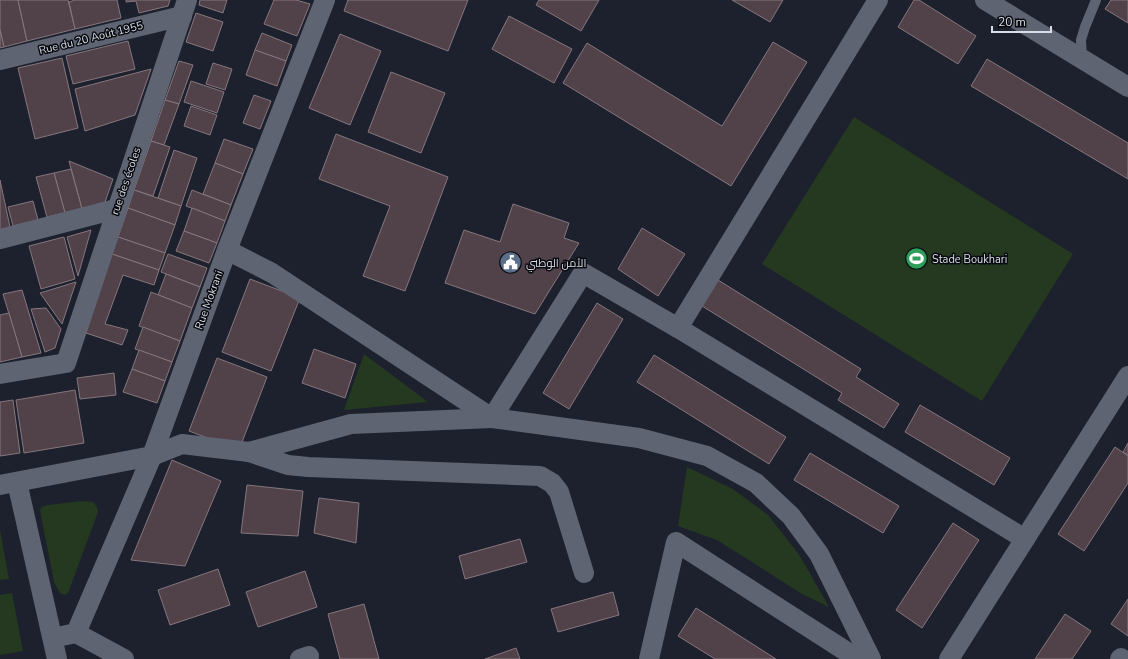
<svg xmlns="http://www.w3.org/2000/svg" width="1128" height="659" font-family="'Nunito Sans',Cairo,sans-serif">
  <rect width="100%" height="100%" fill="#1c212d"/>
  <g fill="#24391f">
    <path d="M854 117 1073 254 982 401 762 264Z"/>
    <path d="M364 354 428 402 344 410Z"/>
    <path d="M687 467 733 489 768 515 800 556 829 607 802 594 717 540 678 526Z"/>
    <path d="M82 501 93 502 97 507 98 512 68 593 65 595 60 593 54 582 40 510 42 507 47 505Z"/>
    <path d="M0 530 9 579 0 580Z"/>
    <path d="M12 593 23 651 0 655V595Z"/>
  </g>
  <g fill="#514249" stroke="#86767e">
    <path d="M0 0H18L27 41 4 47 0 30Z"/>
    <path d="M18 0H68L75 29 27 41Z"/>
    <path d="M75 0H117L121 18 75 29 69 2Z"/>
    <path d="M126 0H170L168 6 139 13 136 1 126 2Z"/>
    <path d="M200 0H227L223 13 199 5Z"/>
    <path d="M274 0H296L310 4 297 36 264 24Z"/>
    <path d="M348 0H468L448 51 344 11Z"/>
    <path d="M539 0H599L581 31 536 5Z"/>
    <path d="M732 0H783L770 22Z"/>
    <path d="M914 0H919L976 36 958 64 898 27Z"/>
    <path d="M1111 0H1128V23L1105 9Z"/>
    <path d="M196 13 223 22 213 51 186 42Z"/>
    <path d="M509 16 572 49 554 83 492 49Z"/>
    <path d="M0 30 4 47 0 48Z"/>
    <path d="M262 33 292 45 286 61 255 50Z"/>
    <path d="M340 34 381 51 350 125 309 108Z"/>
    <path d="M128 41 135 69 73 84 66 56Z"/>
    <path d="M773 42 807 62 731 186 563 83 587 43 722 126Z"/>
    <path d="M255 50 286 61 277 86 246 75Z"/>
    <path d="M62 58 78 128 35 139 18 68Z"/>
    <path d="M987 59 1128 143V179L971 86Z"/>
    <path d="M179 61 193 65 179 104 165 100Z"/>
    <path d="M213 63 232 69 225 90 206 84Z"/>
    <path d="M151 69 135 115 85 131 75 89Z"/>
    <path d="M391 72 445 93 421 153 368 132Z"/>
    <path d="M191 81 224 92 217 113 184 102Z"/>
    <path d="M254 95 271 101 260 129 243 123Z"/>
    <path d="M165 100 179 104 164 145 151 141Z"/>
    <path d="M191 106 217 115 210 135 184 126Z"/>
    <path d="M336 134 448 177 405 291 363 276 390 206 319 179Z"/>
    <path d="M224 139 253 149 243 174 215 163Z"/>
    <path d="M151 141 170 147 153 196 134 190Z"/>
    <path d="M174 150 197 158 181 206 158 198Z"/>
    <path d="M69 161 113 179 105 202 82 209Z"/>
    <path d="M215 163 243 174 231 205 203 194Z"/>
    <path d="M71 169 82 209 65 213 54 173Z"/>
    <path d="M54 173 65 213 47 217 36 177Z"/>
    <path d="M0 180 10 227 0 230Z"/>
    <path d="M134 190 181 206 175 225 128 208Z"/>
    <path d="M192 190 231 205 225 221 186 206Z"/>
    <path d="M33 201 38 220 13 226 8 207Z"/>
    <path d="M513 204 569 223 564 238 579 243 535 314 445 283 464 230 500 242Z"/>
    <path d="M128 208 175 225 165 253 118 237Z"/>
    <path d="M192 208 225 221 217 243 184 231Z"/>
    <path d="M642 228 685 254 658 296 618 269Z"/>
    <path d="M91 230 78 276 67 237Z"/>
    <path d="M184 231 217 243 209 263 176 251Z"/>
    <path d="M64 237 75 279 41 289 29 246Z"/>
    <path d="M118 237 165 253 159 270 112 254Z"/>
    <path d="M112 254 159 270 154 285 123 275 105 324 128 330 122 345 86 333Z"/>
    <path d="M168 254 207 268 200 287 161 272Z"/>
    <path d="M166 274 200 287 192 308 158 295Z"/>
    <path d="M250 279 300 298 271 371 222 352Z"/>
    <path d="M718 280 861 369 856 377 899 404 884 428 838 400 842 393 702 306Z"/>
    <path d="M76 282 62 324 40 293Z"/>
    <path d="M22 290 41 353 22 357 3 294Z"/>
    <path d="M151 292 192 308 180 341 139 326Z"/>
    <path d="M597 303 623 319 569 409 543 393Z"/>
    <path d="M46 308 61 329 55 348 45 352 31 309Z"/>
    <path d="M9 313 22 357 0 362V315Z"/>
    <path d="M143 327 180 341 172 362 135 349Z"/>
    <path d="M314 349 356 364 345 398 302 383Z"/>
    <path d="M139 350 172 362 165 381 132 369Z"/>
    <path d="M654 355 786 437 769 464 637 382Z"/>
    <path d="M217 358 267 377 239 450 189 431Z"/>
    <path d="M132 369 165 381 157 403 123 392Z"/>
    <path d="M114 373 116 395 80 399 77 378Z"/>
    <path d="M75 390 84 443 24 453 16 400Z"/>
    <path d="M13 400 20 453 0 456V402Z"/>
    <path d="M920 405 1010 458 994 485 905 432Z"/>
    <path d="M1128 443V455L1123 452Z"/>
    <path d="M1115 447 1128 456V483L1084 551 1058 534Z"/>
    <path d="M810 453 899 506 883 533 794 480Z"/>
    <path d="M172 460 221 481 185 566 131 560Z"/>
    <path d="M247 485 303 491 298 536 241 533Z"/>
    <path d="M319 498 359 503 356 543 314 533Z"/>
    <path d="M953 523 979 540 922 628 896 610Z"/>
    <path d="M520 539 527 562 465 579 459 556Z"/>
    <path d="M218 569 230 605 170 625 158 590Z"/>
    <path d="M305 571 317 607 258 627 246 592Z"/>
    <path d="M613 592 619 615 558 632 551 609Z"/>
    <path d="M1128 599V636L1111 624Z"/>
    <path d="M364 604 379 659H340L328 614Z"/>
    <path d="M696 608 776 659H715L678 636Z"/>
    <path d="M1065 614 1091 631 1072 659H1035Z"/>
    <path d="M516 648 520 659H485Z"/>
  </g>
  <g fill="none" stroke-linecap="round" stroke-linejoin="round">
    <path stroke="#5e6472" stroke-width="10" d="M1082 59 1081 40 1085 27 1096 0"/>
    <g stroke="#5e6472" stroke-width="20">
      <path d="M878 0 678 328 1025 539"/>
      <path d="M985 0 1128 87"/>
      <path d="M0 60 182 16"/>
      <path d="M0 239 116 209"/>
      <path d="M227 250 272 273 492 418 639 438 707 456 756 483 791 516 819 554 871 659"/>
      <path d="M0 374 66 363 187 0"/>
      <path d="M249 452 288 465 308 467 540 476 552 483 559 492 584 573"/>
      <path d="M17 482 57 659"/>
      <path d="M0 485 152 456 182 444 249 452 351 424 492 418 583 273 678 328"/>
      <path d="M76 633 152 456 227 250 325 0"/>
      <path d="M62 636 76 633 124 659"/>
      <path d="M300 659 309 656"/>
      <path d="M649 659 676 542 858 659"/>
      <path d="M949 659 1128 376"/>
      <path d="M1120 659 1121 658"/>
    </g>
  </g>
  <defs>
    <symbol id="stadium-disc" viewBox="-11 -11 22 22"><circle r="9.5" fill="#2e9e5b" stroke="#080a10"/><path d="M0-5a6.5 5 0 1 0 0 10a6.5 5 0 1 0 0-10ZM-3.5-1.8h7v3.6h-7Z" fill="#fff"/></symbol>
    <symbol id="civic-disc" viewBox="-11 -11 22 22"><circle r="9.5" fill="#5c6f8a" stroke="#080a10"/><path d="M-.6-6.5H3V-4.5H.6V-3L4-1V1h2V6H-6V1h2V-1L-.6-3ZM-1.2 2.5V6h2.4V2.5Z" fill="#fff"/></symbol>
  </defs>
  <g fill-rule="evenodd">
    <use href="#stadium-disc" x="904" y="246" width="25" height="25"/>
    <use href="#civic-disc" x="498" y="250" width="25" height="25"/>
  </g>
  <g text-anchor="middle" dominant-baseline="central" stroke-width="3" stroke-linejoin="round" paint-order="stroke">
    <g font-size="11" fill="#d9dde5" stroke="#080a10">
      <text transform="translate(91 38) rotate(-14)">Rue du 20 Août 1955</text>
      <text transform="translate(126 181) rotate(-71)">rue des écoles</text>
      <text transform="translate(209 300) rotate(-70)">Rue Mokrani</text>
    </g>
    <g font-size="11" fill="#d9dde5" stroke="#080a10" text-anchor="start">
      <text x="932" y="259">Stade Boukhari</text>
      <text x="526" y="263">الأمن الوطني</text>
    </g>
  </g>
  <path d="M992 26v6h59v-6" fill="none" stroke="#d9dde5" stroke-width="2"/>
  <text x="998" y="26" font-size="12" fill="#d9dde5" stroke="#080a10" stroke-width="3" paint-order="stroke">20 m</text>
</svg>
